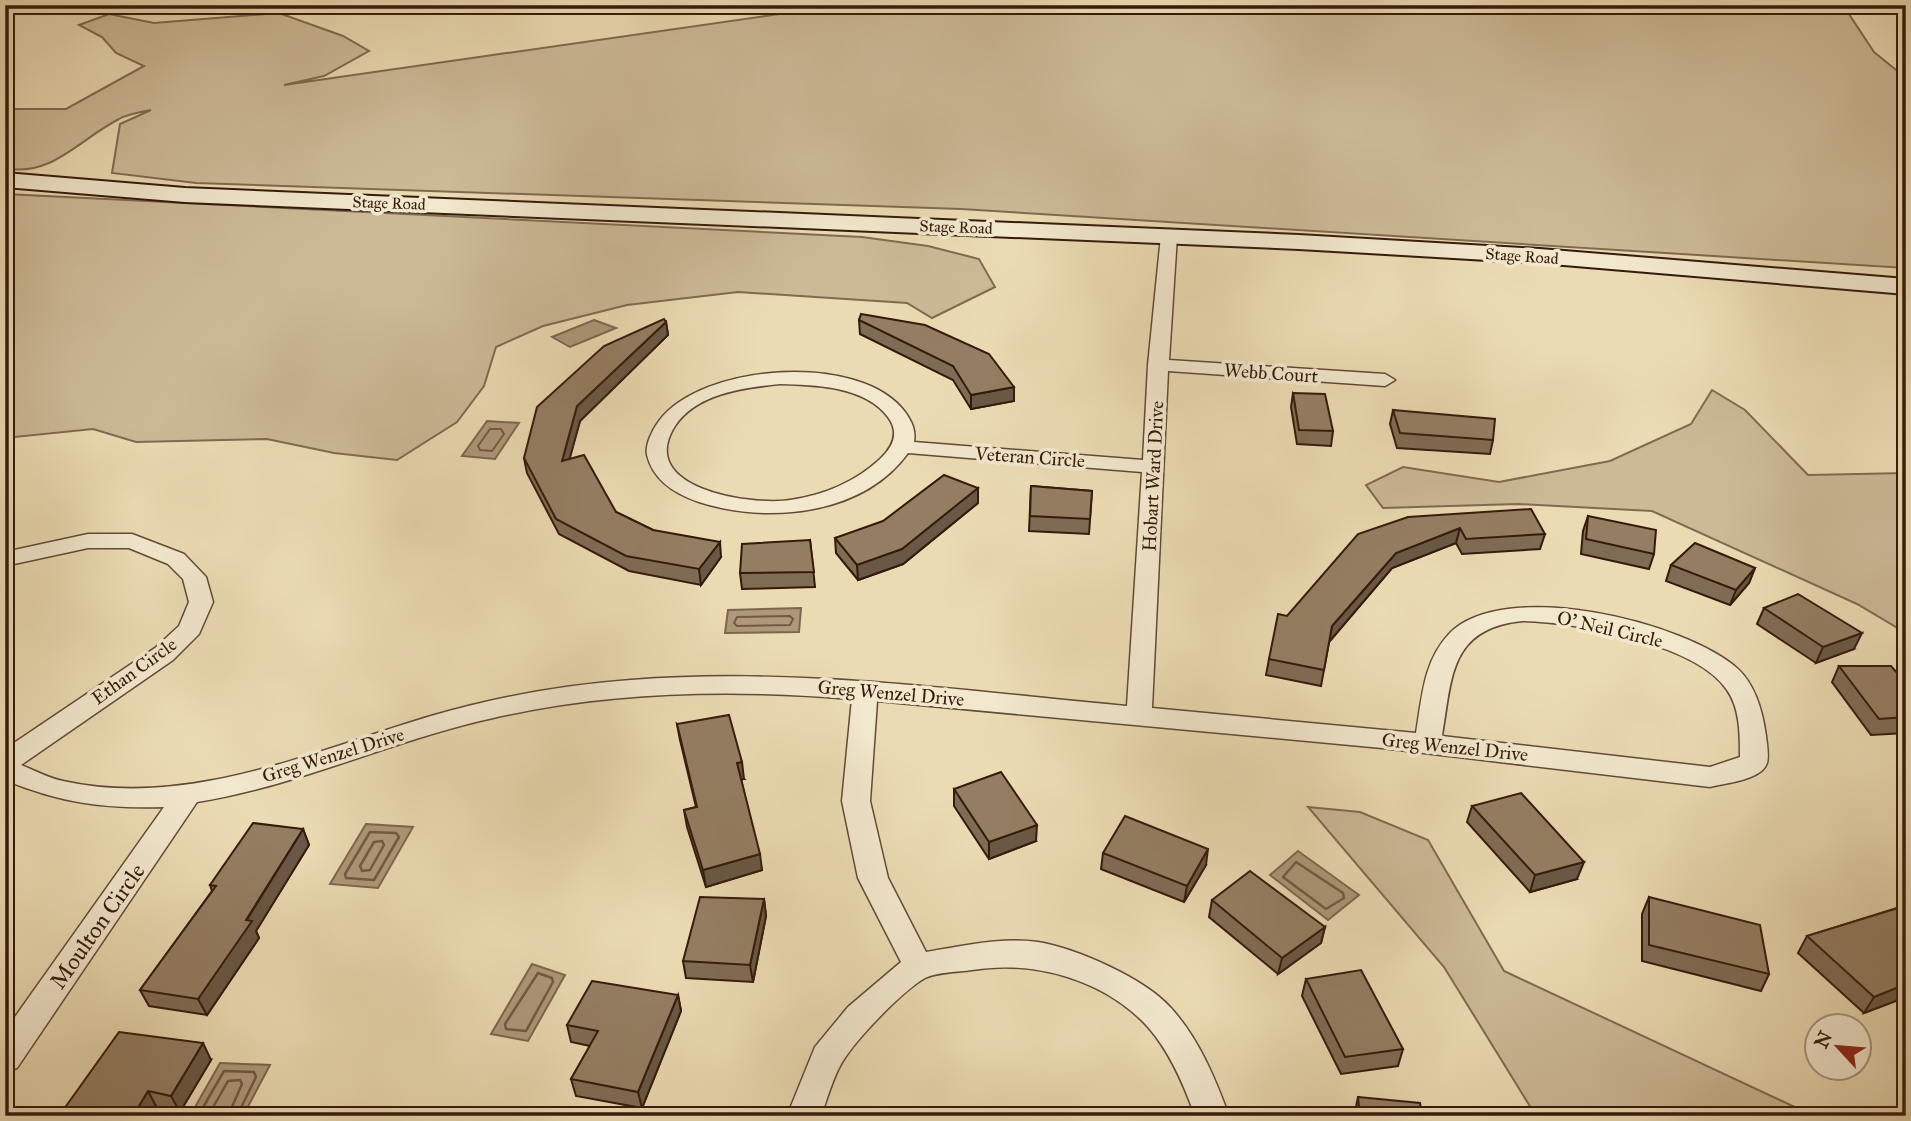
<svg xmlns="http://www.w3.org/2000/svg" width="1911" height="1121" font-family="'IM FELL Great Primer',serif">
  <rect width="100%" height="100%" fill="#ebdbb3"/>
  <filter id="stains"><feTurbulence type="fractalNoise" baseFrequency=".00286" numOctaves="4"/><feColorMatrix values="0 0 0 0 .2 0 0 0 0 .09 0 0 0 0 .02 0 0 0 .5 -.17"/></filter>
  <radialGradient id="worn" r=".72"><stop offset=".6" stop-color="#630" stop-opacity="0"/><stop offset="1" stop-color="#630" stop-opacity=".3"/></radialGradient>
  <g fill="#ccba97" stroke="#806a52" stroke-width="2">
    <path d="M842 5H1843L1874 52 1906 78V268L961 209 196 183 112 173 120 124 151 110C140 112 128 114 119 119 81 138 51 178 5 168V109H66L144 66 116 53 102 37 79 25 109 14 154 23 279 13 343 36 369 51 324 76 284 85Z"/>
    <path d="M6 194 862 237 928 246 979 259 995 287 932 318 907 303 738 292 627 305 543 326 496 347 484 386 457 422 397 460 334 453 267 439 136 442 93 429 5 438Z"/>
    <path d="M1712 390 1745 410 1808 475 1906 473V633L1857 604 1652 511 1518 504 1383 508 1366 485 1403 467 1499 482 1610 461 1691 424Z"/>
    <path d="M1308 807 1360 812 1428 840 1504 971 1814 1116H1536L1444 967Z"/>
  </g>
  <g fill="#ad997a" stroke="#7d664e" stroke-width="2">
    <path d="M594 320 616 328 570 347 552 337Z"/>
    <path d="M487 421 519 423 495 459 462 456Z"/>
    <path d="M801 608 799 632 725 633 728 610Z"/>
    <path d="M366 824 413 827 378 888 330 884Z"/>
    <path d="M1298 851 1359 895 1328 920 1270 875Z"/>
    <path d="M532 964 565 975 528 1041 491 1034Z"/>
    <path d="M220 1063 270 1065 243 1116H190Z"/>
  </g>
  <g fill="none" stroke-linecap="round" stroke-linejoin="round">
    <g stroke="#715a43" stroke-width="2">
      <path d="M490 429H501L504 434 492 451 480 450 478 446Z"/>
      <path d="M790 616 793 619 790 625 737 626 734 623 737 617Z"/>
    </g>
    <g stroke="#715a43" stroke-width="2.5">
      <path d="M370 832 396 833 399 837 374 880 346 878 345 874Z"/>
      <path d="M382 841 384 845 370 870 362 871 360 866 374 842Z"/>
      <path d="M1296 862 1343 893 1344 898 1326 909 1283 877Z"/>
      <path d="M538 973 552 978 553 982 526 1031 506 1029 505 1024Z"/>
      <path d="M198 1116 224 1071 254 1072 256 1077 237 1116"/>
      <path d="M208 1116 228 1081 240 1080 242 1084 228 1116"/>
    </g>
    <defs>
      <g id="street">
        <path d="M5 61 10 62V68L5 69Z"/>
        <path d="M1169 231 1177 236 1169 360 1385 374 1395 380 1385 386 1168 371 1152 708 1416 733C1422 698 1423 662 1449 634 1503 577 1686 622 1738 669 1756 686 1763 713 1766 736 1767 744 1769 756 1767 763 1762 780 1725 783 1710 787L1382 748 877 701 870 801 888 878 926 952C963 946 1001 937 1038 942 1078 949 1144 978 1171 1008 1199 1039 1215 1078 1229 1116H1195C1184 1085 1170 1052 1148 1027 1104 979 1034 960 972 970 959 972 937 972 925 978 902 991 852 1043 840 1066 832 1081 827 1099 821 1116H787L815 1047 848 1007 901 962 858 878 842 801 852 699C732 689 610 691 493 718 392 740 299 786 197 802L17 1068 5 1072V1031L164 807C104 809 61 803 5 780V749L155 648 179 626 189 602 183 579 168 564 129 548H88L5 566V552L88 534H132L184 554 206 577 213 602 199 634 173 660 21 765C34 770 48 778 63 781 188 809 313 751 431 716 496 697 563 685 631 680 796 667 963 691 1127 706L1142 472 908 453C862 516 767 524 699 502 675 494 653 480 647 455 645 444 653 429 659 421 702 363 861 352 905 412 912 422 916 430 914 442L1143 460 1148 365 1161 236ZM780 384C815 385 865 386 888 417 900 433 893 447 880 459 855 482 824 495 790 500 752 506 635 489 675 426 697 393 744 388 780 384ZM1523 621C1575 622 1697 644 1727 690 1740 708 1740 735 1740 757L1710 767 1442 736C1452 678 1449 628 1523 621Z"/>
      </g>
      <path id="secondary" d="M5 173 185 188 1299 235 1540 249 1906 279V294L1540 263 1299 249 185 202 5 187Z"/>
    </defs>
    <use href="#street" stroke="#624a36" stroke-width="3"/>
    <use href="#secondary" stroke="#351a0c" stroke-width="4"/>
    <use href="#street" fill="#f2e8ce" fill-rule="evenodd"/>
    <use href="#secondary" fill="#f2e8ce" fill-rule="evenodd"/>
  </g>
  <g fill="#7f6c55" stroke="#351a0c" stroke-width="2">
    <path d="M491 5H532L507 11Z"/>
    <path d="M859 320 1014 387V401L971 409 953 380 860 334Z"/>
    <path d="M666 322 668 335 580 421 569 459 616 512 653 530 721 557 701 585 629 571 559 534 527 473 524 458Z"/>
    <path d="M1293 393 1333 431 1331 446 1297 444 1291 407Z"/>
    <path d="M1393 410 1493 440 1490 454 1397 448 1390 424Z"/>
    <path d="M1031 486 1092 491 1089 534 1029 531Z"/>
    <path d="M978 503 903 564 858 580 836 553 835 538Z"/>
    <path d="M1588 516 1654 554 1649 569 1581 554 1583 531Z"/>
    <path d="M1408 517 1545 534 1540 549 1462 554 1456 543 1392 568 1329 642 1321 686 1266 675 1269 659 1287 616Z"/>
    <path d="M810 540 815 587 742 589 740 573Z"/>
    <path d="M1671 565 1755 568 1749 583 1730 605 1666 581Z"/>
    <path d="M1764 608 1854 649 1816 663 1757 624Z"/>
    <path d="M1839 666 1906 683V733L1871 735 1832 682Z"/>
    <path d="M677 724 744 779H741L762 870 706 887 687 827 684 810 696 807 680 740Z"/>
    <path d="M954 789 1036 841 989 859 954 806Z"/>
    <path d="M1472 806 1577 879 1530 892 1467 822Z"/>
    <path d="M1906 825V911L1898 909 1906 997 1864 1013 1798 953 1807 936 1897 908 1903 830Z"/>
    <path d="M303 829 309 845 256 931 259 938 207 1015 149 1006 140 990 212 891 210 885Z"/>
    <path d="M1103 853 1206 865 1184 902 1101 869Z"/>
    <path d="M1649 897 1769 974 1761 991 1642 961V914Z"/>
    <path d="M764 899 766 916 753 982 686 978 683 961Z"/>
    <path d="M1212 900 1325 927 1321 943 1278 974 1209 917Z"/>
    <path d="M1306 979 1403 1049 1398 1066 1341 1074 1302 996Z"/>
    <path d="M678 995 681 1011 642 1108 576 1096 571 1079 590 1046 571 1042 567 1025Z"/>
    <path d="M211 1060 180 1112 157 1108 152 1116H59Z"/>
    <path d="M1358 1097 1422 1116H1354Z"/>
  </g>
  <g fill="#685845" stroke="#351a0c" stroke-width="2">
    <path d="M506 5H532L507 11Z"/>
    <path d="M666 322 668 335 580 421 565 476 562 461 577 406Z"/>
    <path d="M1014 387V401L971 409V395Z"/>
    <path d="M978 488V503L903 564 858 580 857 565Z"/>
    <path d="M1460 528 1456 543 1392 568 1329 642 1332 626 1396 553Z"/>
    <path d="M720 542 721 557 701 585 699 569Z"/>
    <path d="M1755 568 1749 583 1730 605 1736 590Z"/>
    <path d="M1862 633 1854 649 1816 663 1823 647Z"/>
    <path d="M742 762 744 779 739 780 737 763Z"/>
    <path d="M1037 825 1036 841 989 859V842Z"/>
    <path d="M303 829 309 845 256 931 259 938 207 1015 198 999Z"/>
    <path d="M1208 849 1206 865 1184 902 1187 886Z"/>
    <path d="M760 854 762 870 706 887 703 870Z"/>
    <path d="M1584 862 1577 879 1530 892 1535 875Z"/>
    <path d="M5 889 10 896 5 902Z"/>
    <path d="M764 899 766 916 753 982 750 965Z"/>
    <path d="M1325 927 1321 943 1278 974 1282 958Z"/>
    <path d="M1906 984V997L1864 1013 1874 997Z"/>
    <path d="M678 995 681 1011 642 1108 638 1092Z"/>
    <path d="M203 1043 211 1060 180 1112 171 1096Z"/>
    <path d="M148 1091 157 1108 152 1116H133Z"/>
  </g>
  <g fill="#947e63" stroke="#351a0c" stroke-width="2">
    <path d="M861 314 925 325 989 354 1014 387 971 395 953 366 859 320Z"/>
    <path d="M664 319 666 322 577 406 562 461 584 455 616 512 653 530 720 542 699 569 626 556 556 519 524 458 537 407 604 346Z"/>
    <path d="M1293 393 1325 394 1333 431 1299 430Z"/>
    <path d="M1393 410 1495 419 1493 440 1400 433Z"/>
    <path d="M944 475 978 488 902 549 857 565 835 538 883 521Z"/>
    <path d="M1031 486 1092 491 1090 519 1030 516Z"/>
    <path d="M1531 509 1545 534 1466 539 1460 528 1396 553 1332 626 1324 670 1269 659 1278 614 1287 616 1358 534 1408 517Z"/>
    <path d="M1588 516 1656 530 1654 554 1586 539Z"/>
    <path d="M810 540 814 572 740 573 742 544Z"/>
    <path d="M1695 543 1755 568 1736 590 1671 565Z"/>
    <path d="M1798 594 1862 633 1823 647 1764 608Z"/>
    <path d="M1839 666H1891L1906 683V717L1879 719Z"/>
    <path d="M729 715 742 762 737 763 760 854 703 870 684 810 697 807 677 724Z"/>
    <path d="M1001 772 1037 825 989 842 954 789Z"/>
    <path d="M1521 793 1584 862 1535 875 1472 806Z"/>
    <path d="M1125 816 1208 849 1187 886 1103 853Z"/>
    <path d="M253 823 303 829 246 920 252 921 198 999 140 990 216 886 210 885Z"/>
    <path d="M1250 871 1325 927 1282 958 1212 900Z"/>
    <path d="M700 897 764 899 750 965 683 961Z"/>
    <path d="M1649 897 1760 925 1769 974 1649 945Z"/>
    <path d="M1898 908 1906 915V984L1874 997 1807 936Z"/>
    <path d="M1361 970 1403 1049 1345 1057 1306 979Z"/>
    <path d="M592 981 678 995 638 1092 571 1079 598 1031 567 1025Z"/>
    <path d="M119 1032 203 1043 171 1096 148 1091 133 1116H59Z"/>
    <path d="M1358 1097 1420 1103 1422 1116H1360Z"/>
  </g>
  <g text-anchor="middle" dominant-baseline="central" stroke-width="7" stroke-linejoin="round" paint-order="stroke">
    <g font-size="16" fill="#351a0c" stroke="#f2e8ce">
      <text transform="translate(389 203) rotate(2)">Stage Road</text>
      <text transform="translate(956 227) rotate(2)">Stage Road</text>
      <text transform="translate(1522 256) rotate(4)">Stage Road</text>
    </g>
    <g font-size="19" fill="#351a0c" stroke="#f2e8ce">
      <text transform="translate(1271 373) rotate(4)">Webb Court</text>
      <text transform="translate(1030 457) rotate(4)">Veteran Circle</text>
      <text transform="translate(1153 476) rotate(-87)">Hobart Ward Drive</text>
      <text transform="translate(1610 629) rotate(13)">O' Neil Circle</text>
      <text transform="translate(134 671) rotate(-36)">Ethan Circle</text>
      <text transform="translate(891 693) rotate(5)">Greg Wenzel Drive</text>
      <text transform="translate(1455 747) rotate(6)">Greg Wenzel Drive</text>
      <text transform="translate(333 755) rotate(-17)">Greg Wenzel Drive</text>
    </g>
    <g font-size="23" fill="#351a0c" stroke="#f2e8ce">
      <text transform="translate(97 926) rotate(-55)">Moulton Circle</text>
    </g>
  </g>
  <rect width="1911" height="1121" fill="none" stroke="#ebdbb3" stroke-width="28"/>
  <rect x="7" y="7" width="1897" height="1107" fill="none" stroke="#351a0c" stroke-width="3.5"/>
  <rect x="14" y="14" width="1883" height="1093" fill="none" stroke="#351a0c" stroke-width="2"/>
  <g transform="translate(1838 1047) rotate(296)"><circle r="33" fill="#f2e8ce" stroke="#a69680" stroke-width="2"/>
  <path d="M0-5L12 26L0 18L-12 26Z" fill="#8f2418"/>
  <text y="-10" font-size="19" font-weight="bold" text-anchor="middle" fill="#351a0c">N</text>
  </g>
  <rect width="100%" height="100%" filter="url(#stains)"/>
  <rect width="100%" height="100%" fill="url(#worn)"/>
</svg>
